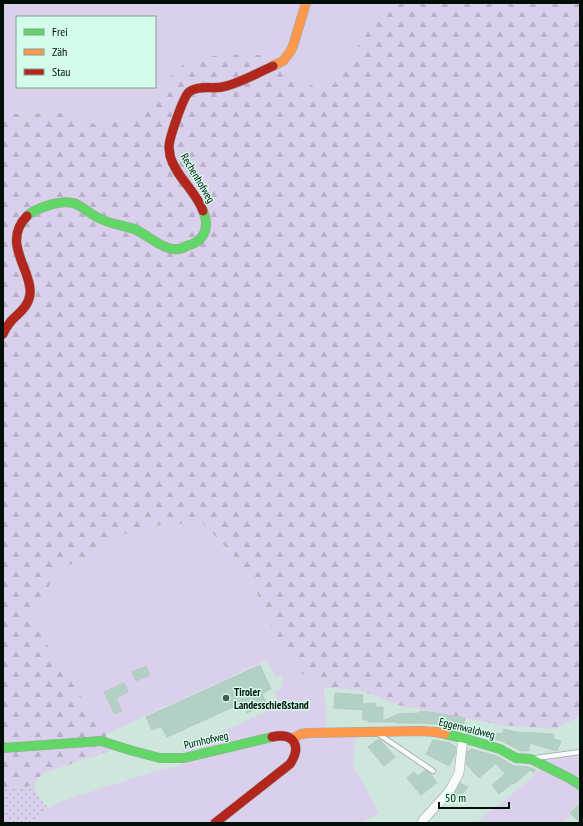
<svg xmlns="http://www.w3.org/2000/svg" width="583" height="826" font-family="'PT Sans Narrow',sans-serif">
  <defs>
    <pattern id="forest-firs" width="22" height="20" patternUnits="userSpaceOnUse"><rect width="22" height="20" fill="#dad0ec"/><path d="M5 1l3.5 6h-7zM16 11l3.5 6h-7z" fill="#b9b1c9"/></pattern>
    <pattern id="park-dots" width="8" height="8" patternUnits="userSpaceOnUse"><rect width="8" height="8" fill="#dad0ec"/><path d="M2 2h.1M6 6h.1" fill="none" stroke="#b9b1c9" stroke-width="1.8" stroke-linecap="round"/></pattern>
  </defs>
  <rect width="100%" height="100%" fill="#cfe6dc"/>
  <g fill="#dad0ec" fill-rule="evenodd">
    <path d="M3 3H386L334 84 316 88 260 55 167 80 140 115 98 126 73 113 3 114ZM17 17H155V87H17Z"/>
    <path d="M202 522 246 569 283 652 303 675 324 687 327 737 356 736 353 765 379 813 361 823H36L48 808 65 800 152 772 182 765V749L280 706 274 692 280 690C282 685 285 679 282 675L275 677 267 660 271 658 106 734 48 646 32 611 59 571 138 527Z"/>
    <path d="M572 755 580 756V781L543 760Z"/>
    <path d="M541 767 580 788V801L568 813 570 816 563 823H476L492 810 527 782Z"/>
  </g>
  <path fill="url(#forest-firs)" d="M386 3H580V716L555 729 501 725 398 705 363 691 324 687 303 675 283 652 246 569 202 522 138 527 59 571 32 611 48 646 106 734V745L113 750 43 773 37 779 34 786 3 789V114L73 113 98 126 140 115 167 80 186 62 223 54 260 55 316 88 334 84Z"/>
  <path fill="url(#park-dots)" d="M34 786 39 798 48 808 36 823H3V789Z"/>
  <g fill="#b2d0c4" stroke="#b7c9c2">
    <path d="M260 665 271 689 262 694 267 704 247 713 242 703 167 737 161 726 152 730 146 717Z"/>
    <path d="M146 666 150 675 136 681 132 672Z"/>
    <path d="M124 683 128 692 116 698 122 711 115 714 104 692Z"/>
    <path d="M335 693 363 695 362 704 375 703V707H383V721L398 714 420 713V711L436 713 465 718 463 726 476 730 475 733 437 724 420 723H396L398 722H368V720H363V710L334 708Z"/>
    <path d="M504 729 515 732 536 733 554 734 553 739 561 741 557 751 530 743 528 751H523L519 750 502 741 485 736 486 735 503 733Z"/>
    <path d="M377 740H380L395 757 384 766 368 747Z"/>
    <path d="M433 740 450 743 456 747 455 755 449 766 426 754Z"/>
    <path d="M471 749 497 756 514 766 529 767 536 770 533 773 530 770 514 784 513 783 499 794 492 785 505 774 496 763 479 778 466 764 467 752Z"/>
    <path d="M425 770 429 772 437 783 421 795 407 778 414 772 418 776Z"/>
    <path d="M460 783 468 787 458 799 454 795Z"/>
    <path d="M580 803V823L570 813Z"/>
  </g>
  <g fill="none" stroke-linecap="round" stroke-linejoin="round">
    <defs>
      <g id="lane">
        <path d="M380 735 433 771"/>
        <path d="M536 758 580 752"/>
      </g>
      <path id="street" d="M422 823 424 819 449 792 459 773 463 738"/>
      <g id="fast">
        <path d="M27 216C36 208 60 200 73 203 80 204 91 215 99 218 109 224 122 225 134 229 147 234 163 251 178 249 181 249 184 248 186 246 191 245 196 243 200 239 208 231 207 220 203 211"/>
        <path d="M445 734 463 738 500 749 516 758 531 759 571 779 580 785"/>
        <path d="M3 748 101 741 133 751 160 758H184L272 737"/>
      </g>
      <g id="slow">
        <path d="M273 66 283 61 290 52 293 46 306 3"/>
        <path d="M292 739 301 734 308 733 420 731 436 732 445 734"/>
      </g>
      <g id="jam">
        <path d="M203 211C196 191 176 177 170 156 170 153 169 149 169 147 169 139 183 97 189 92 198 85 211 89 222 87 239 84 257 73 273 66"/>
        <path d="M3 334C5 329 8 325 11 321 19 313 29 306 30 294 31 286 28 280 26 273 18 253 9 234 27 216"/>
        <path d="M215 823 290 764C302 746 294 732 272 737"/>
      </g>
    </defs>
    <use href="#lane" stroke="#97a9a1" stroke-width="6"/>
    <use href="#street" stroke="#97a9a1" stroke-width="10"/>
    <use href="#fast" stroke="#97a9a1" stroke-width="10"/>
    <use href="#slow" stroke="#97a9a1" stroke-width="10"/>
    <use href="#jam" stroke="#97a9a1" stroke-width="10"/>
    <use href="#lane" stroke="#f8fbfa" stroke-width="4.5"/>
    <use href="#street" stroke="#f8fbfa" stroke-width="9"/>
    <use href="#fast" stroke="#63d668" stroke-width="9"/>
    <use href="#slow" stroke="#ff974d" stroke-width="9"/>
    <use href="#jam" stroke="#b3261e" stroke-width="9"/>
  </g>
  <circle fill="#4a5a53" stroke="#d3fcea" stroke-width="1.5" cx="226" cy="698" r="4"/>
  <g text-anchor="middle" dominant-baseline="central" stroke-width="3" stroke-linejoin="round" paint-order="stroke">
    <g font-size="11" fill="#020f09" stroke="#d3fcea">
      <text transform="translate(198 178) rotate(59)">Rechenhofweg</text>
      <text transform="translate(467 728) rotate(14)">Eggenwaldweg</text>
      <text transform="translate(206 740) rotate(-13)">Purnhofweg</text>
    </g>
    <g font-size="11" font-weight="bold" fill="#020f09" stroke="#d3fcea" text-anchor="start">
      <text x="234" y="692">Tiroler<tspan x="234" dy="13">Landesschießstand</tspan></text>
    </g>
  </g>
  <rect width="583" height="826" fill="none" stroke="#020f09" stroke-width="8"/>
  <rect x="16" y="16" width="140" height="72" fill="#d3fcea" stroke="#7f9d90"/>
  <rect x="24" y="29" width="20" height="6" fill="#63d668" stroke="#7f9d90"/>
  <text x="52" y="36" font-size="12" fill="#020f09">Frei</text>
  <rect x="24" y="49" width="20" height="6" fill="#ff974d" stroke="#7f9d90"/>
  <text x="52" y="56" font-size="12" fill="#020f09">Zäh</text>
  <rect x="24" y="69" width="20" height="6" fill="#b3261e" stroke="#7f9d90"/>
  <text x="52" y="76" font-size="12" fill="#020f09">Stau</text>
  <path d="M439 802v6h70v-6" fill="none" stroke="#020f09" stroke-width="2"/>
  <text x="445" y="802" font-size="12" fill="#020f09" stroke="#d3fcea" stroke-width="3" paint-order="stroke">50 m</text>
</svg>
